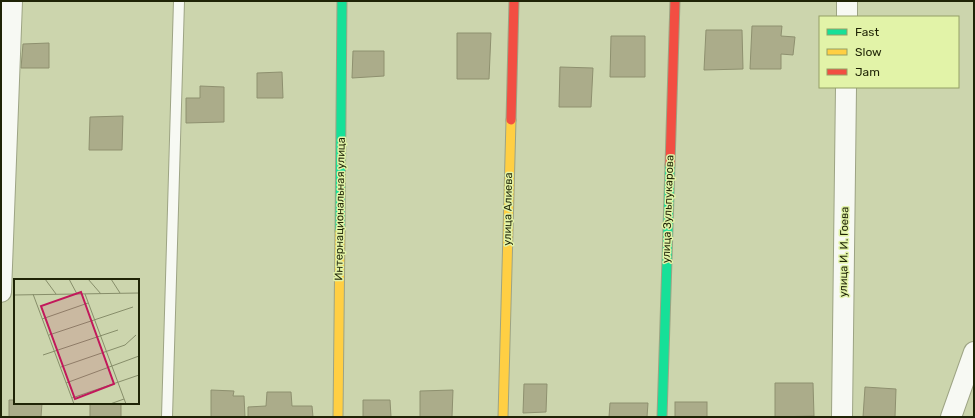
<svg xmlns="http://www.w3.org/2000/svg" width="975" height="418" font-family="Rubik,sans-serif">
  <rect width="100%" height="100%" fill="#ccd5ad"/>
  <g fill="#abac8a" stroke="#8e906f">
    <path d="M752 26H782L781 36 795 37 793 55 781 54V69H750Z"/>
    <path d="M706 30H742L743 69 704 70Z"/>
    <path d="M457 33H491L489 79H457Z"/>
    <path d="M611 36H645V77H610Z"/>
    <path d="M49 43V68H21L23 44Z"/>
    <path d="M353 51H384V76L352 78Z"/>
    <path d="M560 67 593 68 591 107H559Z"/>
    <path d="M282 72 283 98H257V73Z"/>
    <path d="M200 86 224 87V122L186 123V98H200Z"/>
    <path d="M123 116 122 150H89L90 117Z"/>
    <path d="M775 383H813L814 416 775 417Z"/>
    <path d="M524 384H547L546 412 523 413Z"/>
    <path d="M865 387 896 389 895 417H863Z"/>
    <path d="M211 390 234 391 233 396H244L245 417H211Z"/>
    <path d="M453 390 452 417H420V391Z"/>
    <path d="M267 392H291L292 406H312L313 417H248V407L266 406Z"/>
    <path d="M9 400H15V403H42L41 417H9Z"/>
    <path d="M363 400H390L391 417H363Z"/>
    <rect x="675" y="402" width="32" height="15"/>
    <rect x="90" y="403" width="31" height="14"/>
    <path d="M610 403H648L647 417H609Z"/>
  </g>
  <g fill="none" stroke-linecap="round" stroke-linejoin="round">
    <defs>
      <path id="lane" d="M167 417 179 1"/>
      <g id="street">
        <path d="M847 17V1"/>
        <path d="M1 292 12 1"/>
        <path d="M842 417 846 87"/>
        <path d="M951 417 974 352"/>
      </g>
      <g id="fast">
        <path d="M340 231 342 1"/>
        <path d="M662 417 670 165"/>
      </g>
      <g id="slow">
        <path d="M338 417 340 231"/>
        <path d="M503 417 511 120"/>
      </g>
      <g id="jam">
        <path d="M511 120 514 1"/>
        <path d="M670 165 675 1"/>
      </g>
    </defs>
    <use href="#lane" stroke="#9da484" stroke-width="12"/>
    <use href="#street" stroke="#9da484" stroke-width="22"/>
    <use href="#fast" stroke="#9da484" stroke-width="11"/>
    <use href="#slow" stroke="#9da484" stroke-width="11"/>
    <use href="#jam" stroke="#9da484" stroke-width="11"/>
    <use href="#lane" stroke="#f7f9f3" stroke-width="10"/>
    <use href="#street" stroke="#f7f9f3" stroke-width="20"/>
    <use href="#fast" stroke="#16e098" stroke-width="9"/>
    <use href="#slow" stroke="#ffcf43" stroke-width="9"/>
    <use href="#jam" stroke="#f24e42" stroke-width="9"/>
  </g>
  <g text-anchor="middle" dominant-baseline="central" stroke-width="3" stroke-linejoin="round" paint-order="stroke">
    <g font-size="11" fill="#1f2406" stroke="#e2f3a8">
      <text transform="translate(340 209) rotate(-89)">Интернациональная улица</text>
      <text transform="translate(508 209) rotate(-89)">улица Алиева</text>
      <text transform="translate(668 209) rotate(-88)">улица Зульпукарова</text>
      <text transform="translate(844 252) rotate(-89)">улица И. И. Гоева</text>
    </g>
  </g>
  <g transform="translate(14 279)">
    <rect width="125" height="125" fill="#ccd5ad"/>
    <path fill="none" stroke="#878e6a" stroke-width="1" d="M31 0 42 15M55 0 63 15M74 0 87 15M97 0 106 14M19 15 60 125M71 15 112 125M0 16 125 14M28 40 74 24M35 56 119 28M29 76 104 51M47 88 111 66 122 56M52 104 125 77M58 119 125 96M96 125 110 120"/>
    <path fill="#c2185b" fill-opacity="0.15" stroke="#c2185b" stroke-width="2" d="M67 13 100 105 61 120 27 27Z"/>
    <rect width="125" height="125" fill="none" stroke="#1f2406" stroke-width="2"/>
  </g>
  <rect width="975" height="418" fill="none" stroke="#1f2406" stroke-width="4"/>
  <rect x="819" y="16" width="140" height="72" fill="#e2f3a8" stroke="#94a067"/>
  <rect x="827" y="29" width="20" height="6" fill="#16e098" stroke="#94a067"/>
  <text x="855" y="36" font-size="12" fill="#1f2406">Fast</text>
  <rect x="827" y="49" width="20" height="6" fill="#ffcf43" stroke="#94a067"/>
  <text x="855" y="56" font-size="12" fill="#1f2406">Slow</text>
  <rect x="827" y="69" width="20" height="6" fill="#f24e42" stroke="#94a067"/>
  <text x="855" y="76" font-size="12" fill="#1f2406">Jam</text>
</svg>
